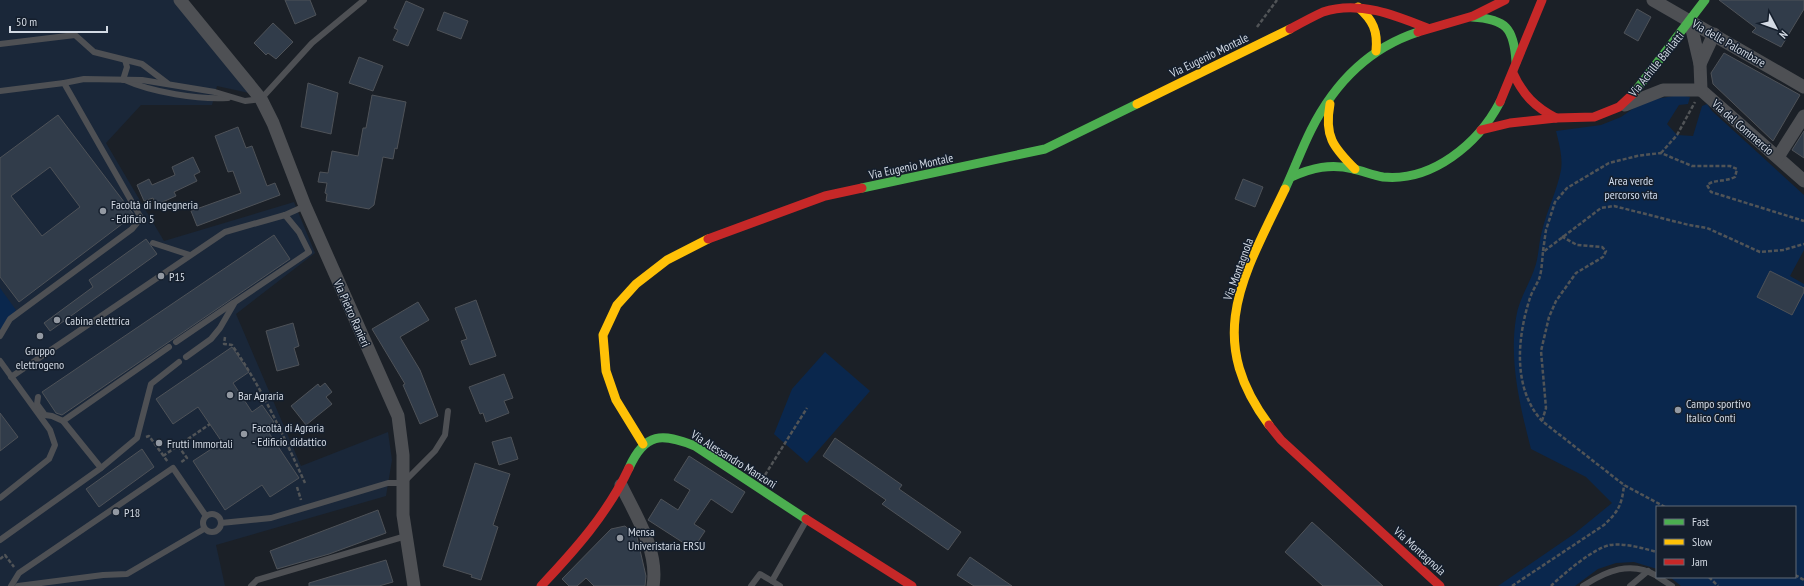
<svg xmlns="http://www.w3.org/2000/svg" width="1804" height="586" font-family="'PT Sans Narrow',sans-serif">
  <rect width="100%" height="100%" fill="#1b2027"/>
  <path fill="#1a2739" d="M0 0H174L249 93 217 86 212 105H141L106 143 164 241 294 202 315 253 236 314 301 466 388 432 392 460 386 496 216 545 225 586H0Z"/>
  <g fill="#0a274d">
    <path d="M1679 95 1690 97 1688 104 1679 105 1667 124 1677 135 1693 136 1702 106 1707 104 1712 111 1804 195V250L1790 276 1804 284V586H1681L1670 577H1795V507H1657V569L1634 562 1616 563 1598 569 1575 586H1498L1574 534 1612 503 1586 477 1531 449C1520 406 1509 362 1516 318 1519 298 1531 282 1536 264 1539 253 1539 241 1542 231 1547 210 1557 191 1561 170 1563 158 1559 143 1556 131L1601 125 1621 117 1644 101Z"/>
    <path d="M0 288 16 310 0 331Z"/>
    <path d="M825 352 870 391 807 463 774 434 792 389Z"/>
  </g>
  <g fill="#313c4a" stroke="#4e5258" fill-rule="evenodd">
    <path d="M285 0H310L316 15 295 24Z"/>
    <path d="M1719 0H1804V9L1781 47 1752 32 1756 28Z"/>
    <path d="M406 1 424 9 408 46 393 40 398 30 394 28Z"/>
    <path d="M1637 9 1651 17 1638 41 1624 33Z"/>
    <path d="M444 12 468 21 461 39 437 30Z"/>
    <path d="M273 23 293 42 276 59 268 53 266 55 254 43Z"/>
    <path d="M1724 53 1800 95 1773 141 1713 84 1711 73Z"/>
    <path d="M359 57 383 66 373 91 349 83Z"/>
    <path d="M308 83 338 93 331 134 301 127Z"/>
    <path d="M372 95 406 102 397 149 395 148 393 159 383 157 374 205 369 209 326 201 327 194 325 193 327 183 318 182 320 172 328 173 332 151 358 156 363 128H366Z"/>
    <path d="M58 115 134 215 19 302 0 277V158ZM50 167 80 207 42 236 11 196Z"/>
    <path d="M238 127 246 148 252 146 267 186 275 183 280 195 197 226 191 211 241 193 233 171 228 172 215 136Z"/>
    <path d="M1804 131V158L1792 150Z"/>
    <path d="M193 157 200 172 194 175 197 181 174 192 176 196 156 205 153 198 144 201 137 185 149 179 152 185 175 175 172 167Z"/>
    <path d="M1243 179 1263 187 1255 207 1235 199Z"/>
    <path d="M274 235 290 259 62 415 56 413 42 392Z"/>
    <path d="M146 239 157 254 50 331 44 323 93 287 89 280Z"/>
    <path d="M1770 271 1804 288V292L1792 315 1757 297Z"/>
    <path d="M476 300 496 356 470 365 461 341 467 339 455 308Z"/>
    <path d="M418 302 429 320 400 337 420 370 438 416 420 424 403 385 405 384 372 329Z"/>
    <path d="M293 323 299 346 294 348 299 365 277 371 266 331Z"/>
    <path d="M232 347 249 372 233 383 252 412 262 405 274 422 265 427 299 478 270 497 262 485 225 510 193 461 222 442 198 407 173 424 156 399Z"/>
    <path d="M504 374 513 398 504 401 509 413 486 422 483 413 480 414 469 387Z"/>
    <path d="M325 383 332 392 326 397 332 404 306 425 291 406 318 384 320 387Z"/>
    <path d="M0 413 18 437 0 451Z"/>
    <path d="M511 437 518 459 499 465 492 442Z"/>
    <path d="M835 438 902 485 899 489 961 532 948 550 882 504 886 500 823 456Z"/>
    <path d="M142 449 154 467 99 507 86 489Z"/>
    <path d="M689 456 745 492 732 513 711 499 694 524 705 531 693 549 648 520 661 499 678 510 690 490 674 480Z"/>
    <path d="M475 463 510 474 493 525 498 527 481 580 471 577 472 575 443 566Z"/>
    <path d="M378 510 386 533 329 554 277 569 270 551Z"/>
    <path d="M1312 522 1383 586H1323L1285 552Z"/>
    <path d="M625 526 637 537 646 576 645 586H594L586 578 577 586H569L562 579 611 529Z"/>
    <path d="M970 557 1012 586H974L957 575Z"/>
    <path d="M386 560 393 582 379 586H309V583Z"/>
  </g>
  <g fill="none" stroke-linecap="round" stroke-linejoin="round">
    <g stroke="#515457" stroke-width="2.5" stroke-dasharray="4 2" stroke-linecap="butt">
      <path d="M1257 27 1277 0"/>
      <path d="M1661 153 1677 135 1695 102"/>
      <path d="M1543 251 1546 230 1555 202 1567 188 1609 163 1637 156 1661 153 1692 166H1730L1737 169 1735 177C1725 182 1715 179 1707 185L1711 192 1804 221"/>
      <path d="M225 337 224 344 232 345C262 388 283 435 305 483"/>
      <path d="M1542 421 1546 408 1541 351 1549 317 1556 301 1576 273 1603 257 1606 251 1602 247 1577 245 1561 236"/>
      <path d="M146 437 149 436 168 462"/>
      <path d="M178 446 187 458 180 463"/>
      <path d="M163 456 210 424"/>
      <path d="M765 475 807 408"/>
      <path d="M297 487 301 500"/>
      <path d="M1665 507 1624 485 1542 421C1513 389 1517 340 1529 301 1531 293 1536 286 1539 279 1542 271 1542 260 1543 252L1601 208 1614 206 1689 225 1707 228 1760 252 1783 250 1804 244"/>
      <path d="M0 559 5 555 14 567"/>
      <path d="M1795 575 1804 580"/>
      <path d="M1709 577 1718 586"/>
      <path d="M1512 586 1604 525C1618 512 1622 505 1624 485"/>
      <path d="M1551 586C1563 574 1594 548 1610 545 1626 543 1642 548 1657 552"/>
    </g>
    <g stroke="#4e5054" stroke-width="6">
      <path d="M0 44 75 35 94 52 142 64 167 83"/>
      <path d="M123 80 127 67 125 60"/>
      <path d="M125 80C151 92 199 100 228 98"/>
      <path d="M64 83 84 79 142 80 215 92 245 101 261 99 312 43 364 0"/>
      <path d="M0 91 64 83 141 218 132 229 10 319 0 336"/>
      <path d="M285 215 305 206"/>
      <path d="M153 243 190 255"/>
      <path d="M176 342 233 303"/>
      <path d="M0 361 50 430 55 445 49 459 0 498"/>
      <path d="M11 377 225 232 285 215 299 232 309 252 235 302 220 328 211 339 186 357"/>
      <path d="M38 397 37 404 45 415 52 416 63 421"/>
      <path d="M101 468 63 421 169 347"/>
      <circle cx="212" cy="523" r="9"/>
      <path d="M221 523 271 518 388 483H403L435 451 445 435 448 411"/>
      <path d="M0 540 101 468 137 438 151 384 179 362"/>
      <path d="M1658 577 1672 586"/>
      <path d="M11 586 19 573 173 468 206 516"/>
      <path d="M18 586 103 575 127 574 204 529"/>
      <path d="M251 586 257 580 406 536"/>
      <path d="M751 586 760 574 772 581"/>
      <path d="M780 586 772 581 806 521"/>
      <path d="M1583 586C1606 571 1631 560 1657 576"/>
      <path d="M1630 586 1648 571"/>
    </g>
    <g stroke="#4e5054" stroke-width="13">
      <path d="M180 0 261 99 273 123 305 206 398 416 403 455V515L414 586"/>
      <path d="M1653 0 1804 87"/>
      <path d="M1690 21 1700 64 1701 90 1804 181"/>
      <path d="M1700 64 1714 34"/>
      <path d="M1625 105 1663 90H1701"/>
      <path d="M1778 157 1804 116"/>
      <path d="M621 485C636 516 659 551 653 586"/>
    </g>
    <g stroke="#4caf50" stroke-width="9">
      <path d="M1472 17C1506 19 1514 28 1516 62"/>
      <path d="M1634 93 1705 0"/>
      <path d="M1291 177C1312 168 1331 163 1353 169 1363 171 1372 175 1383 177 1432 182 1478 144 1500 102"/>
      <path d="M862 188 1045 149 1137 104"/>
      <path d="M1285 189C1294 170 1301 150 1311 130 1334 84 1369 48 1418 32"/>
      <path d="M629 468C645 432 662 433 695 446L806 519"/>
    </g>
    <g stroke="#ffc107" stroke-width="9">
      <path d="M1358 7C1373 20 1378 31 1376 51"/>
      <path d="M1137 104 1290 29"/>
      <path d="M1330 104C1324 136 1333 147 1355 169"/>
      <path d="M1269 425C1203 337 1244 275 1285 189"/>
      <path d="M643 444 616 400 606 371 603 335 617 305 636 284 667 260 708 239"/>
    </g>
    <g stroke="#c62828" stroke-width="9">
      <path d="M1290 29C1301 23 1312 17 1323 12 1358 0 1395 15 1427 28"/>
      <path d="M1418 32 1473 16 1505 0"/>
      <path d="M1513 73C1523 95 1535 107 1556 118"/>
      <path d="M1500 102 1542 0"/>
      <path d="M1481 130 1510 123 1556 118 1594 117 1619 107 1634 93"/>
      <path d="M708 239 825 196 862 188"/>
      <path d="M1269 425 1281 440 1440 586"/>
      <path d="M806 519 912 586"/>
      <path d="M541 586C575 550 608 513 629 468"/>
    </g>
  </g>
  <g fill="#9399a2" stroke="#151f2d" stroke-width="1.5">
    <circle cx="103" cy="211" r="4"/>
    <circle cx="161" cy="276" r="4"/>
    <circle cx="57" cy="320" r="4"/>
    <circle cx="40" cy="336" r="4"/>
    <circle cx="230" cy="395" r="4"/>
    <circle cx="1678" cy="410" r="4"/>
    <circle cx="244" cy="434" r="4"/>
    <circle cx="159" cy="443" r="4"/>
    <circle cx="116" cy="512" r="4"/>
    <circle cx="620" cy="538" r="4"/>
  </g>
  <g text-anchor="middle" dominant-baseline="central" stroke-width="3" stroke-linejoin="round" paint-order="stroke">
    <g font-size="12" fill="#d3dae4" stroke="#151f2d">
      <text transform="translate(1729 43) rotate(30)">Via delle Palombare</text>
      <text transform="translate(1209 55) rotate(-26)">Via Eugenio Montale</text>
      <text transform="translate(1656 64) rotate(-51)">Via Achille Barilatti</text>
      <text transform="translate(1743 127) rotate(41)">Via del Commercio</text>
      <text transform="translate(911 166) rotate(-12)">Via Eugenio Montale</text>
      <text transform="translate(1238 269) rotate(-70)">Via Montagnola</text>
      <text transform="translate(352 313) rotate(66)">Via Pietro Ranieri</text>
      <text transform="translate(734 459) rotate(32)">Via Alessandro Manzoni</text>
      <text transform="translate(1420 551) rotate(42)">Via Montagnola</text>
    </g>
    <g font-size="12" fill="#d3dff1" stroke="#151f2d">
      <text x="1631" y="180">Area verde<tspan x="1631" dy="14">percorso vita</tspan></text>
    </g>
    <g font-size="12" fill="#d3dae4" stroke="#151f2d" text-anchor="start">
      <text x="111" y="204">Facoltà di Ingegneria<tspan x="111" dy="14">- Edificio 5</tspan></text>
      <text x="169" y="276">P15</text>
      <text x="65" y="320">Cabina elettrica</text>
      <text x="40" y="350" text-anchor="middle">Gruppo<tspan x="40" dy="14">elettrogeno</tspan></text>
      <text x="238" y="395">Bar Agraria</text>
      <text x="1686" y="403">Campo sportivo<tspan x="1686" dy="14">Italico Conti</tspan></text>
      <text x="252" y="427">Facoltà di Agraria<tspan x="252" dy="14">- Edificio didattico</tspan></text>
      <text x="167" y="443">Frutti Immortali</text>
      <text x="124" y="512">P18</text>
      <text x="628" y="531">Mensa<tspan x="628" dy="14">Univeristaria ERSU</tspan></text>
    </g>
  </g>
  <rect x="1656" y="506" width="140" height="72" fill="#151f2d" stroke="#616a76"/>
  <rect x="1664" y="519" width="20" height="6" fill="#4caf50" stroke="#616a76"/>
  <text x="1692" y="526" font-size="12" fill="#d3dae4">Fast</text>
  <rect x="1664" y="539" width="20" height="6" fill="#ffc107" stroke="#616a76"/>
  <text x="1692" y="546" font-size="12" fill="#d3dae4">Slow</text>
  <rect x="1664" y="559" width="20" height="6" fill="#c62828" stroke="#616a76"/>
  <text x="1692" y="566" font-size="12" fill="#d3dae4">Jam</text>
  <g transform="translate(1776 28) rotate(131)" stroke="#151f2d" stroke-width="3" paint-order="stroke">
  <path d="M0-3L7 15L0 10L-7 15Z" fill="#d3dae4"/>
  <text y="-6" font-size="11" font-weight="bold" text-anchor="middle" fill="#d3dae4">N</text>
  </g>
  <path d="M10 26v6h97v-6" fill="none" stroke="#d3dae4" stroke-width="2"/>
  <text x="16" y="26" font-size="12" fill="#d3dae4" stroke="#151f2d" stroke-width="3" paint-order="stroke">50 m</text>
</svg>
